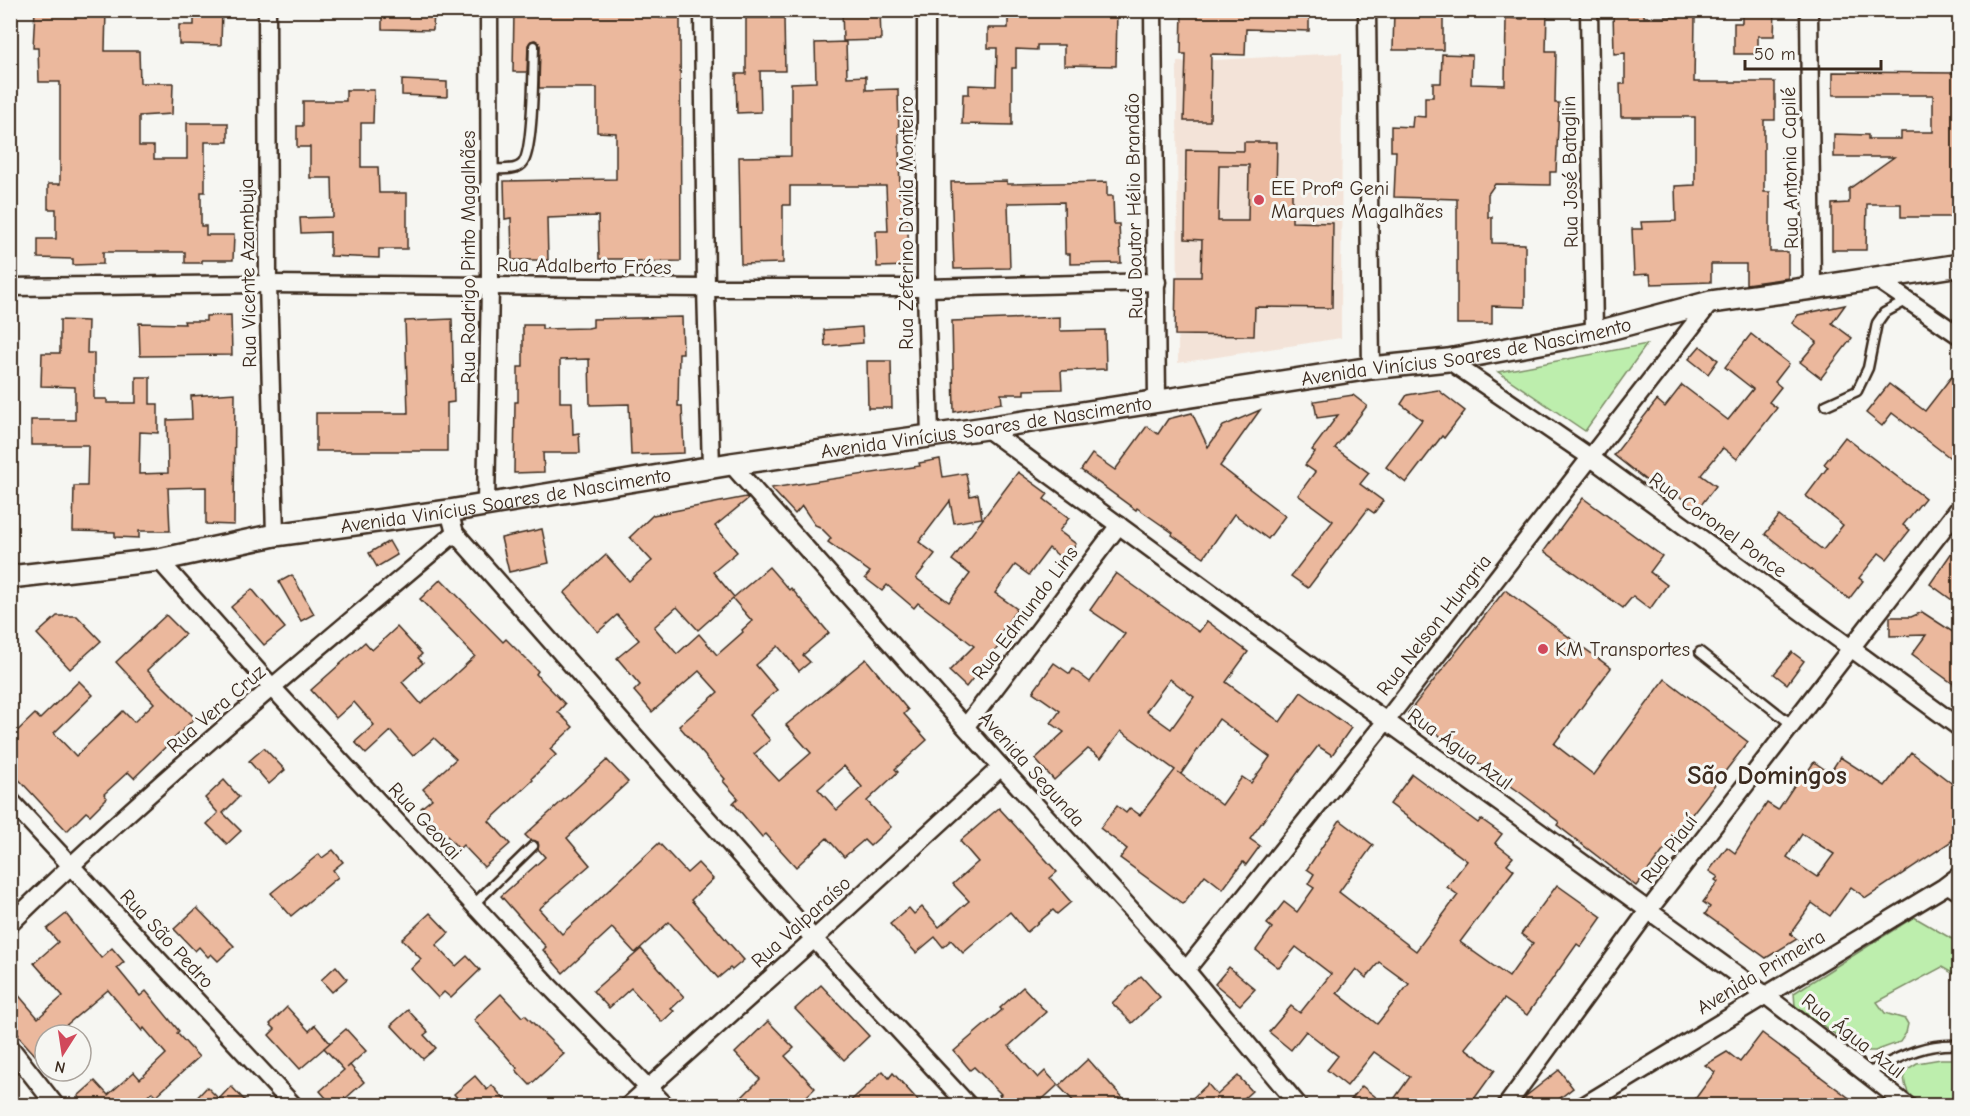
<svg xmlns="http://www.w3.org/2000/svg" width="1970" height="1116" font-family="'Comic Neue',sans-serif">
  <rect width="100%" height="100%" fill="#f6f6f2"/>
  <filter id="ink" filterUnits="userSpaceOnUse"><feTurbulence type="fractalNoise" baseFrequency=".0167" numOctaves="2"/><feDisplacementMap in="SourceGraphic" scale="12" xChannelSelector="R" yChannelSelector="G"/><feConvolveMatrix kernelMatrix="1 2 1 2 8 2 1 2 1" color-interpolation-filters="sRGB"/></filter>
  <g filter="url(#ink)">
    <path fill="#f3e3d8" d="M1342 53 1341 338 1178 363 1177 62Z"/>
    <g fill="#bdeead" stroke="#7c8c66" stroke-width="1.5">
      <path d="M1647 344 1585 431 1498 372Z"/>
      <path d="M1914 917 1959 943V977L1942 967 1877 1002 1885 1013 1905 1019 1908 1024 1906 1033 1900 1042 1875 1051H1863L1852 1046 1795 1006 1794 993Z"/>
      <path d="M1941 1059H1959V1105C1949 1106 1934 1108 1924 1106 1909 1101 1901 1083 1906 1070L1917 1063Z"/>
    </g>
    <g fill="#ebb89d" stroke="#3b2a1e" stroke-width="1.5" fill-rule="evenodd">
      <path d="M35 10H106L105 51H139L140 83H173L172 114 139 116V146H154V159H187V123H228V142H205V192H201V226H206V235H234L233 260H202V263H185V252H103V264L73 265V259L38 258V239H56V209H48V184H60V82H39L38 48H33Z"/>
      <path d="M194 10H222L221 45 179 44V25H194Z"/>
      <path d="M382 10H434L433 30 382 29Z"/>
      <path d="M514 10H660V18H680L681 261 628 262V259H599L598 216 547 218 548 260H512L511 218 505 219 504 181 616 179V133L597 132V88H539L540 46 539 43 535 40 531 41 528 45 527 72H513Z"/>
      <path d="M842 10H880L881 40 843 41Z"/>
      <path d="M1008 10H1117L1116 66 1064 65V45H1037V50L1016 49V68H1012V125L962 124 963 94H969V85L996 86 997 48H988V28H1008Z"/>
      <path d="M1182 10H1309V31L1246 29 1245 55 1211 54 1210 121H1184L1186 54H1181Z"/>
      <path d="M1394 10H1443V50H1393Z"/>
      <path d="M1523 10H1547L1546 51H1556L1555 103H1559L1556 172H1550V185L1495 184 1488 194V217H1492V243L1525 244V307L1492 306V324H1457V199L1394 197 1396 151H1391V126L1412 127 1413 116 1425 117V97H1433V83H1441L1442 54 1472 55 1471 84 1505 85 1506 18 1523 19Z"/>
      <path d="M1613 10H1644V17H1695L1694 82H1775V120H1764V192H1770V252H1788V278L1746 284V264H1711V282L1651 284 1650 274 1634 275 1632 229H1642L1641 222 1676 221 1675 186 1695 185V117H1621L1620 84H1625V53L1614 54Z"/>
      <path d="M1742 10H1775L1774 36H1758V54H1734V23H1742Z"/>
      <path d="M746 18H784L785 71H760L761 112 737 113 736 74H746Z"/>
      <path d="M846 42 847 77 866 76V90L898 89 900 198 907 197 909 266 877 267 876 231H888L886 186H790V205H783V263L741 264 739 157 791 156V83L816 82 815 43Z"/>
      <path d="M1833 72 1959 73V217H1901V204H1867L1866 250H1832V204L1849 203V189L1894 157H1834V134L1868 135V139H1901V132H1933V95H1833Z"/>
      <path d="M402 80 447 82V97L402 95Z"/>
      <path d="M346 90H374L373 123H361V167H378L379 193H407V249H379V258L330 256V232L301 233 300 218 333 217 332 178H310V147H297V126H303V101H346Z"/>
      <path d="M1244 142H1277L1276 191H1292V222L1333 223 1332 308 1255 307 1254 336 1175 335 1176 277H1201L1202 240 1185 239 1186 150 1244 151ZM1219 165H1249L1248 221H1218Z"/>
      <path d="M1007 181V184L1107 182V196H1113L1114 224H1119L1121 263 1070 264V254H1065L1064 202 1008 203 1010 268 954 269 951 182Z"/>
      <path d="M1845 305 1832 323 1852 338 1821 378 1800 362 1817 342 1792 323 1798 315Z"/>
      <path d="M231 315 232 355 140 356 139 323 185 324 184 321H206V316Z"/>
      <path d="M682 317 683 353H679L678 406H682L684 453 631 455 629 404 590 405 589 359 560 360V402H572L573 434 579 433 580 453H543L544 472 514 473 515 402H518V367H523V325H542V329L588 328 593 327V319Z"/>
      <path d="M1060 317V331L1105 330 1106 369 1061 371 1062 389 1024 390V394H1001L1002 403 954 412 952 321Z"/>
      <path d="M452 319 454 402 447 403V451H316V413H408L405 321Z"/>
      <path d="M60 320 88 321 87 353H94V399H107V403H136V377H150V404H158V433L140 432 139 474 168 473 167 420 192 419 191 396 235 393 234 525 206 524V487L168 488 170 531H139V538L115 537V532L73 531 74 486H87L88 445H31V420H75V387L41 386 42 353H60Z"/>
      <path d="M862 327 863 343 825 346 824 330Z"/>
      <path d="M1751 334 1789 364 1775 382 1781 387 1769 402 1777 408 1737 459 1723 448 1701 475 1716 486 1697 510 1662 483 1657 489 1614 455 1657 400 1665 407 1682 385 1728 420 1753 389 1725 367Z"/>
      <path d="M1700 346 1718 360 1708 374 1689 359Z"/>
      <path d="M867 361H891L892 408H868Z"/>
      <path d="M1959 367V451L1953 460 1892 413 1882 426 1866 413 1889 384 1925 411Z"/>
      <path d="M1438 390 1465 411 1444 438 1442 436 1406 483 1386 467 1422 420 1401 404 1407 395Z"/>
      <path d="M1353 395 1367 406 1335 448 1369 473 1360 484 1383 501 1374 513 1368 509 1308 588 1291 576 1333 521 1298 495 1315 472 1305 465 1315 452 1312 450 1338 415 1317 418 1314 401Z"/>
      <path d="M1260 410 1220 466 1285 516 1268 539 1234 514 1204 557 1172 535 1173 533 1137 508 1136 510 1081 470 1092 454 1115 470 1147 426 1158 434 1168 419 1192 413 1208 447 1223 426Z"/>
      <path d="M1845 437 1925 498 1903 525 1910 530 1887 559 1879 553 1859 578 1863 581 1849 599 1765 534 1779 516 1823 550 1843 525 1806 496 1828 467 1824 464Z"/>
      <path d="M940 459 943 477 966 473 970 496 978 494 982 518 954 523 950 501 919 542 935 554 916 578 949 602 970 574 952 560 1018 472 1048 494 1044 499 1069 518 1059 531 1076 544 1064 560 1049 548 1029 575 1015 565 995 593 1017 609 997 638 1002 642 966 687 949 671 974 646 918 603 914 608 887 585 882 591 865 578 870 572 828 542 831 538 820 527 815 525 802 506 795 514 771 488 920 466 919 463Z"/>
      <path d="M746 497 748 499 715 526 737 552 713 572 734 597 769 567 789 590 791 588 829 633 803 655 810 662 799 671 778 646 756 665 777 690 749 715 770 740 754 754 779 781 811 753 786 725 866 659 908 710 904 714 927 740 895 769 898 772 867 801 891 827 870 846 864 840 844 857 827 838 796 867 766 834 762 837 733 803 738 798 723 781 725 779 679 726 718 692 699 671 652 712 634 691 640 685 617 658 639 640 617 615 598 632 564 593 606 555 629 581 652 561 630 537 653 515ZM733 599 752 621 742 630 743 632 717 655 699 634 677 654 654 627 677 607 698 630ZM844 766 862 787 837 810 818 789Z"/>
      <path d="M1583 498 1662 556 1650 572 1667 585 1650 609 1633 596 1623 608 1544 551Z"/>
      <path d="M542 529 549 563 509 572 501 538Z"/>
      <path d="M389 541 397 555 377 567 369 553Z"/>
      <path d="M1959 542V605L1930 584Z"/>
      <path d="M1116 573 1199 632 1207 621 1248 652 1226 682 1280 722 1301 692 1351 728 1332 755 1318 746 1301 768 1250 839 1260 846 1246 865 1243 862 1223 889 1205 875 1183 904 1120 858 1127 849 1100 828 1117 806 1126 813 1130 808 1140 815 1175 770 1121 731 1101 758 1088 749 1054 780 1035 759 1064 732 1051 723 1060 711 1033 692 1054 663 1070 674 1073 669 1090 682 1125 634 1090 610ZM1170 679 1194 697 1171 729 1146 711ZM1219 719 1270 757 1251 783 1242 777 1222 805 1178 772 1181 774Z"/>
      <path d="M292 575 314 614 301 621 279 582Z"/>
      <path d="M441 579 503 642 506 639 538 671 536 674 565 704 558 712 573 727 550 749 556 755 532 778 533 780 489 821 510 844 484 867 463 845 459 849 421 808 432 799 423 789 456 759 434 738 413 756 391 731 366 754 355 742 374 725 354 702 336 718 311 690 365 642 372 650 397 627 422 654 418 658 423 663 402 682 421 704 446 683 475 656 420 599Z"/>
      <path d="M252 589 285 628 264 645 231 607Z"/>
      <path d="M1505 590 1611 668 1554 744 1594 775 1665 679 1748 742 1636 886 1557 825 1559 822 1518 791 1408 713Z"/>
      <path d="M1922 612 1959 636V688L1912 654 1926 635 1890 636V617H1911Z"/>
      <path d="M166 615 185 634 147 670 195 718 134 778 128 772 104 794 107 798 90 815 86 812 67 831 10 770V738L35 714 40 719 79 681 93 695 54 733 76 756 123 711 134 722 154 703 116 662Z"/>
      <path d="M57 616H77L101 641 70 669 37 634Z"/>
      <path d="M1792 652 1804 661 1787 684 1774 674Z"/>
      <path d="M264 748 285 770 269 784 249 761Z"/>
      <path d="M1911 752 1959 789V836L1866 898 1851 887 1830 916 1812 903 1790 934 1797 939 1766 958 1705 914 1710 907 1703 902 1718 882 1715 880 1718 877 1709 871 1727 847 1735 853 1767 803 1778 810 1803 772 1806 774 1814 762 1830 773 1840 757 1885 786ZM1802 834 1834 854 1817 877 1787 857Z"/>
      <path d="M607 760 628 782 567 838 590 865 539 909 562 934 659 843 687 873 698 863 713 879 691 900 744 960 732 970 730 968 718 978 669 922 635 953 612 928 563 973 543 950 546 947 501 896 545 857 538 849V842L530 840 525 835Z"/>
      <path d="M1412 774 1478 823 1481 819 1502 834 1495 843 1513 857 1507 864 1514 870 1460 942 1509 977 1533 943 1521 934 1557 885 1602 917 1581 947 1577 944 1527 1015 1504 999 1465 1048 1495 1070 1469 1106H1389L1410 1077 1374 1052 1347 1086 1327 1070 1338 1056 1306 1031 1291 1050 1269 1032 1291 1006 1300 1013 1331 974 1296 947 1279 968 1256 950 1272 928 1267 924 1284 902 1297 912 1314 888 1308 884 1314 874 1307 869 1340 820 1373 845 1339 892 1416 951 1458 895 1447 887 1467 861 1390 804ZM1379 962 1409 984 1377 1024 1337 993 1356 969 1366 978Z"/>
      <path d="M224 780 239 797 223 813 241 831 227 844 207 824 218 813 205 798Z"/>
      <path d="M999 808 1057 872 1050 878 1071 902 1057 914 1053 910 1027 932 1010 912 963 953 951 940 943 947 935 937 916 953 890 924 909 908 914 914 922 907 939 927 969 901 953 884 978 862 960 841Z"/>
      <path d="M333 850 343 862 333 870 338 877 291 916 271 893 319 854 322 858Z"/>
      <path d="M197 908 234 946 218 961 211 954 208 957 199 947 195 951 174 929Z"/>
      <path d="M430 913 449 933 436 945 456 966 467 956 480 970 451 998 444 992 438 998 411 969 421 959 402 939Z"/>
      <path d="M66 914 101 958 112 948 124 962 117 968 140 996 146 991 179 1031 177 1033 199 1057 156 1096 152 1092 137 1106H87L78 1096 95 1081 108 1095 134 1072 140 1079 166 1054 144 1028 142 1031 108 990 64 1027 71 1035H45V1066L18 1036 19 1034 10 1024V985L38 1018 63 996 34 963 58 942 47 929Z"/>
      <path d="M641 949 684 997 671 1009 674 1011 662 1022 631 988 609 1008 593 991Z"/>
      <path d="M336 966 347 979 332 992 321 980Z"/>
      <path d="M1229 967 1255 989 1240 1005 1215 984Z"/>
      <path d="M1141 976 1160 997 1132 1023 1112 1003Z"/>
      <path d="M821 985 869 1036 844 1060 795 1009Z"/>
      <path d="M1023 987 1046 1012 1009 1046 1038 1078 1045 1071 1058 1085 1035 1106H1009L999 1095 1001 1094 974 1067 970 1070 954 1051 1002 1010 1000 1008Z"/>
      <path d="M501 994 522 1017 525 1015 564 1054 530 1085 516 1070 517 1068 474 1020Z"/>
      <path d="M287 1007 309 1031 315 1025 330 1043 300 1069 269 1035 275 1029 270 1024Z"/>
      <path d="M408 1010 428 1032 424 1035 436 1048 423 1059 391 1025Z"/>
      <path d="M768 1021 794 1048 785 1056 815 1088 797 1106H750L742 1097 760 1079 735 1053Z"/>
      <path d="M346 1029 366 1051 347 1068 350 1065 364 1082 337 1106H333L320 1091 344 1070 324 1048Z"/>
      <path d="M1762 1033 1860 1106H1690L1715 1072 1705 1065 1727 1052 1740 1062Z"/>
      <path d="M1088 1059 1111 1085 1131 1106H1078L1059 1086Z"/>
      <path d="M1559 1070 1573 1088 1550 1106H1519L1526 1096Z"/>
      <path d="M883 1071 889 1078 893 1073 923 1106H845Z"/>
      <path d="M475 1076 487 1090 492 1085 510 1106H464L454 1094Z"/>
      <path d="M1238 1076 1252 1091 1235 1106H1184L1208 1084 1217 1095Z"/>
      <path d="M231 1086 250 1106H189L207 1087 219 1099Z"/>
      <path d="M1362 1086 1387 1106H1346Z"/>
    </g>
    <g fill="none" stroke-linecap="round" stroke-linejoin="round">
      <defs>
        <g id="service">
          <path d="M490 169C500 169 515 171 522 164 534 152 533 66 534 46"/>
          <path d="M1826 405 1857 391 1868 368 1877 323 1884 313 1906 301"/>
          <path d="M1700 652 1791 724"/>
          <path d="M1944 887 1960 897"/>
          <path d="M473 905 533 846"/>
          <path d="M1868 1073C1900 1057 1922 1043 1960 1045"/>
        </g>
        <g id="minor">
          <path d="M267 10 268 284 275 535"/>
          <path d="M703 10 706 288 711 468"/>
          <path d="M926 10V288L930 436"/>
          <path d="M1153 10 1157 400"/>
          <path d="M1367 10 1371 368"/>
          <path d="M1589 10 1594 333"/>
          <path d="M1809 10 1812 288"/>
          <path d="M1875 278 1960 336"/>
          <path d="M10 287 268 284 706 288H926L1157 282"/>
          <path d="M1448 360 1590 457 1960 728"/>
          <path d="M986 428 1386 721 1764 994 1908 1106"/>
          <path d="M731 464 1001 767 1186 970 1299 1106"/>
          <path d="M486 504 490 286 489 10"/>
          <path d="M449 511 455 533 814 939 969 1106"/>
          <path d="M159 560 272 687 547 984 666 1106"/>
          <path d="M966 726 1119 525"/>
          <path d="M10 800 294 1106"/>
          <path d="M10 924C151 786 304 660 455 533"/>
          <path d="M1186 970 1386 721 1711 302"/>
          <path d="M10 1047 56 1106"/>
          <path d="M628 1106 814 939 1001 767"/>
          <path d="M1506 1106 1648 911 1960 507"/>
          <path d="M1583 1106 1944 887 1960 875"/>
        </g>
        <g id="tertiary">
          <path id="s1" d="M10 577 159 560 275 535 449 511 731 464 986 428 1371 368 1448 360 1594 333 1711 302 1812 288 1960 265"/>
        </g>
      </defs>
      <use href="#service" stroke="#3b2a1e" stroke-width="13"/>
      <use href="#minor" stroke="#3b2a1e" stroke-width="21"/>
      <use href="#tertiary" stroke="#3b2a1e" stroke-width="26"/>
      <use href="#service" stroke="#f6f6f2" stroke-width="8"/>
      <use href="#minor" stroke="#f6f6f2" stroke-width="16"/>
      <use href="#tertiary" stroke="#f6f6f2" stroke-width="21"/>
    </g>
  </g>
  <g fill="#d1495b" stroke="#f6f6f2" stroke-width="2">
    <circle cx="1259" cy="200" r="6"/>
    <circle cx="1543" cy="649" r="6"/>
  </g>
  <g text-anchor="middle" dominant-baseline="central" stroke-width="6" stroke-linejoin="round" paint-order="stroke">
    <g font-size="20" fill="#3b2a1e" stroke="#f6f6f2">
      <text transform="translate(1790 168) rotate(-91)">Rua Antonia Capilé</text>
      <text transform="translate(1570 172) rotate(-91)">Rua José Bataglin</text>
      <text transform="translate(1134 206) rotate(-91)">Rua Doutor Hélio Brandão</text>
      <text transform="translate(906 223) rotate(-90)">Rua Zeferino D'avila Monteiro</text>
      <text transform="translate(468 257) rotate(-90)">Rua Rodrigo Pinto Magalhães</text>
      <text transform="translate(584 266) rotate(1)">Rua Adalberto Fróes</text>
      <text transform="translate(248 273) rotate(-91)">Rua Vicente Azambuja</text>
      <text stroke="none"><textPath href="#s1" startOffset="1474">Avenida Vinícius Soares de Nascimento</textPath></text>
      <text stroke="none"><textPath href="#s1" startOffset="988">Avenida Vinícius Soares de Nascimento</textPath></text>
      <text stroke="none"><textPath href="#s1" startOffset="502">Avenida Vinícius Soares de Nascimento</textPath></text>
      <text transform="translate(1718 525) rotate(36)">Rua Coronel Ponce</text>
      <text transform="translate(1025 613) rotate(-53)">Rua Edmundo Lins</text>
      <text transform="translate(1434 625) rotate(-52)">Rua Nelson Hungria</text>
      <text transform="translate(216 709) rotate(-41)">Rua Vera Cruz</text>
      <text transform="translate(1460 749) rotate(36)">Rua Água Azul</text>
      <text transform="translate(1032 769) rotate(48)">Avenida Segunda</text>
      <text transform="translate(425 821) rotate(47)">Rua Geovai</text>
      <text transform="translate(1669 849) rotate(-53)">Rua Piauí</text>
      <text transform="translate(801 922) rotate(-42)">Rua Valparaíso</text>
      <text transform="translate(167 939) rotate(47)">Rua São Pedro</text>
      <text transform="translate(1761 972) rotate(-31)">Avenida Primeira</text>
      <text transform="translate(1853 1036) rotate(38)">Rua Água Azul</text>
    </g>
    <g font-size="20" fill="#3b2a1e" stroke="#f6f6f2" text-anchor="start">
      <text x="1271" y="188">EE Profª Geni<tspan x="1271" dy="23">Marques Magalhães</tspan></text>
      <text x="1555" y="649">KM Transportes</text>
    </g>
    <g font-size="26" font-weight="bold" fill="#3b2a1e" stroke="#f6f6f2">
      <text x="1767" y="776">São Domingos</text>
    </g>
  </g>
  <rect width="1970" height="1116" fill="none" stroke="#f6f6f2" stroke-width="36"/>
  <rect x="18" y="18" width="1934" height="1080" fill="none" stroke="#3b2a1e" stroke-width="2" filter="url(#ink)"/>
  <g transform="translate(63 1053) rotate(192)"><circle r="28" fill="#f6f6f2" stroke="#aba49d" stroke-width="1.5"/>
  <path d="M0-4.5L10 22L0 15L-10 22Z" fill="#d1495b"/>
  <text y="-9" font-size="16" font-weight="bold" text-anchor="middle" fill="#3b2a1e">N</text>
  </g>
  <path d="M1745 60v9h136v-9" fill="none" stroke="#3b2a1e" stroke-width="3"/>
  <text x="1754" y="60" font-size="18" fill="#3b2a1e" stroke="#f6f6f2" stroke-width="4.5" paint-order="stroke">50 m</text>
</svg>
